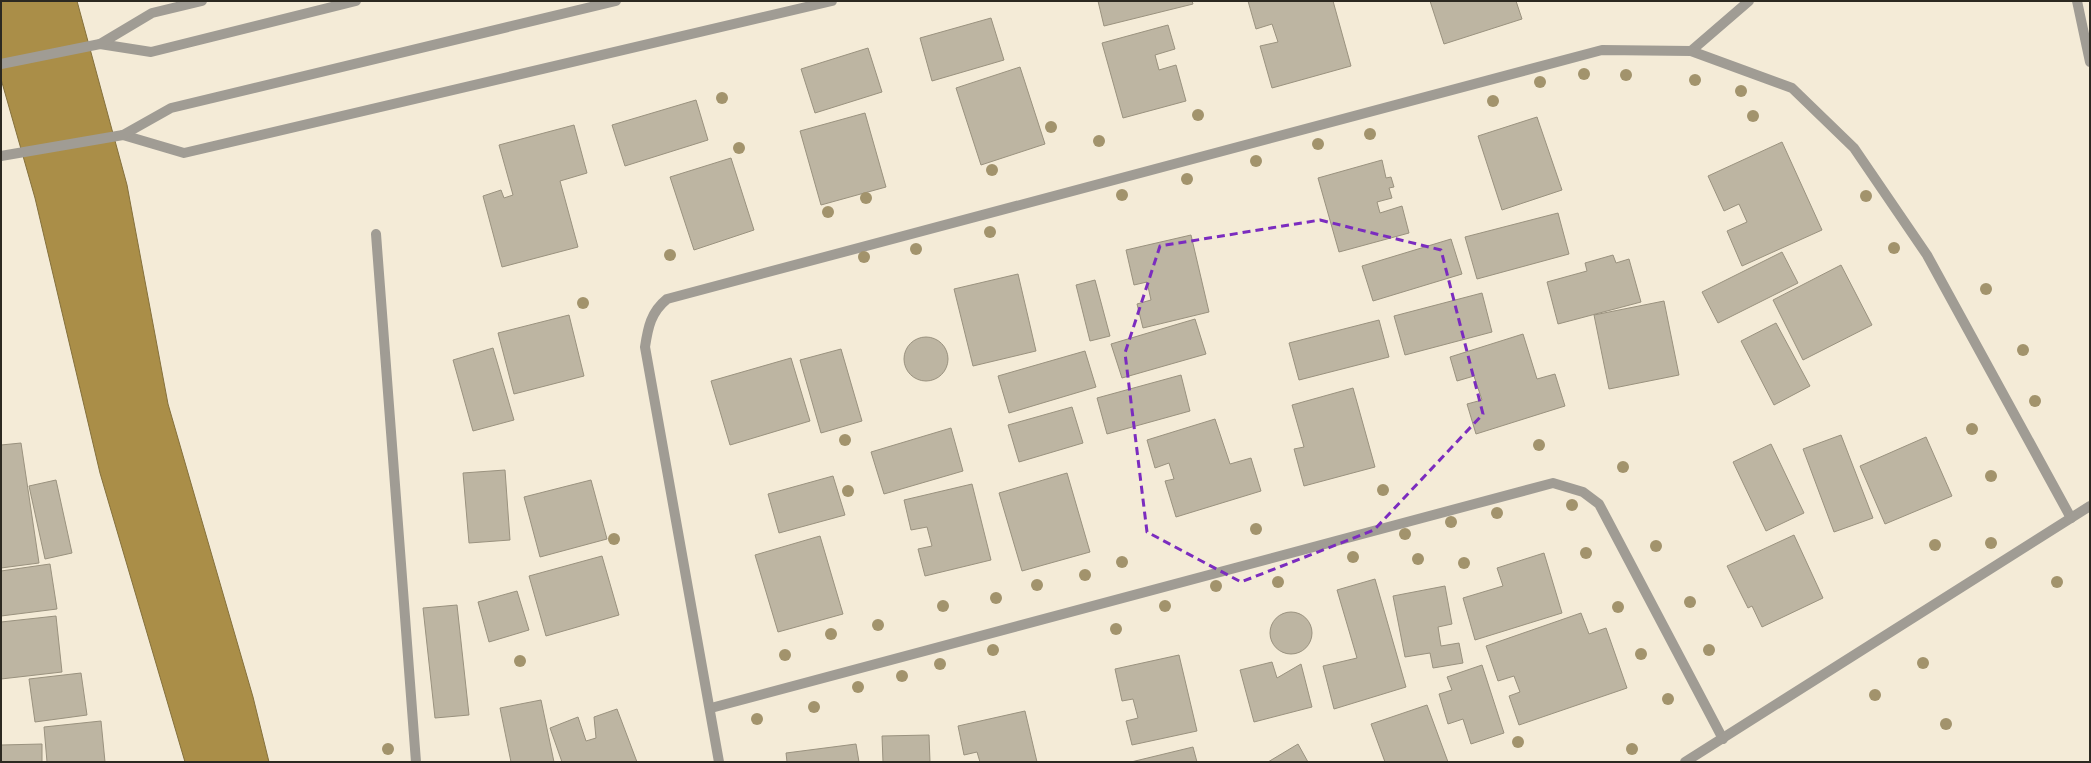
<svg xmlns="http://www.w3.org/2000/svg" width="2091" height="763" font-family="Montserrat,sans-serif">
  <rect width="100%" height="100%" fill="#f4ebd7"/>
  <path fill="#aa8e48" stroke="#84703c" d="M1 1H77L127 185 168 404 253 697 269 762H185L100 473 35 198 1 79Z"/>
  <g fill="#bdb5a2" stroke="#9a927f">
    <path d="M1098 1H1192L1193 4 1104 26Z"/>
    <path d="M1248 1H1333L1351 66 1272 88 1260 46 1278 42 1272 24 1256 29Z"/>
    <path d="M1430 1H1516L1522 19 1444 44Z"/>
    <path d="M991 18 1004 60 932 81 920 38Z"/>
    <path d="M1168 25 1175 49 1155 55 1159 70 1176 65 1186 101 1123 118 1102 43Z"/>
    <path d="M868 48 882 92 815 113 801 69Z"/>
    <path d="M1020 67 1045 144 981 165 956 88Z"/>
    <path d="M696 100 708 140 625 166 612 125Z"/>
    <path d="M865 113 886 187 821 205 800 131Z"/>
    <path d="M1537 117 1562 190 1502 210 1478 136Z"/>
    <path d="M574 125 587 173 560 181 578 247 502 267 483 196 501 190 504 198 513 195 499 145Z"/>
    <path d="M1782 142 1822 230 1742 266 1727 231 1747 222 1739 204 1724 211 1708 176Z"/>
    <path d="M731 158 754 230 694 250 670 177Z"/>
    <path d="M1382 160 1386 178 1391 177 1394 187 1389 188 1392 198 1377 202 1380 213 1402 206 1409 233 1339 252 1318 178Z"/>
    <path d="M1558 213 1569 254 1477 279 1465 237Z"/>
    <path d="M1191 235 1209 312 1143 328 1137 304 1151 300 1147 282 1134 285 1126 250Z"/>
    <path d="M1451 239 1462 274 1373 301 1362 266Z"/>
    <path d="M1782 252 1798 283 1718 323 1702 292Z"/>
    <path d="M1613 255 1616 263 1629 259 1641 302 1558 324 1547 282 1587 271 1585 263Z"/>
    <path d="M1841 265 1872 325 1803 360 1773 300Z"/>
    <path d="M1018 274 1036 351 973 366 954 289Z"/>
    <path d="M1095 280 1110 336 1090 341 1076 285Z"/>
    <path d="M1482 293 1492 332 1405 355 1394 316Z"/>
    <path d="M1664 301 1679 375 1609 389 1594 315Z"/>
    <path d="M569 315 584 376 514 394 498 333Z"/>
    <path d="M1195 319 1206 354 1122 378 1111 344Z"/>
    <path d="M1379 320 1389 357 1299 380 1289 343Z"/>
    <path d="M1776 323 1810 386 1774 405 1741 341Z"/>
    <path d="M1523 334 1537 379 1555 374 1565 406 1476 434 1467 404 1482 400 1474 376 1457 381 1450 357Z"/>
    <circle cx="926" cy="359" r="22"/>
    <path d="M493 348 514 420 473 431 453 360Z"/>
    <path d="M841 349 862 421 821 433 800 360Z"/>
    <path d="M1085 351 1096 387 1009 413 998 376Z"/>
    <path d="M791 358 810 421 730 445 711 381Z"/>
    <path d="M1181 375 1190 411 1107 434 1097 398Z"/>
    <path d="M1353 388 1375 467 1304 486 1294 449 1304 447 1292 405Z"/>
    <path d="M1072 407 1083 443 1019 462 1008 425Z"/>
    <path d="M1215 419 1230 464 1251 458 1261 491 1176 517 1165 481 1174 479 1169 463 1155 468 1147 440Z"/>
    <path d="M951 428 963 471 884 494 871 452Z"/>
    <path d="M1841 435 1873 518 1834 532 1803 449Z"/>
    <path d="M1926 437 1952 496 1885 524 1860 466Z"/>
    <path d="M21 443 39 563 1 568V445Z"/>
    <path d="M1771 444 1804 513 1766 531 1733 462Z"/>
    <path d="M505 470 510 540 469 543 463 473Z"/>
    <path d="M1067 473 1090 552 1022 571 999 493Z"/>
    <path d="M833 476 845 515 779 533 768 494Z"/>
    <path d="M56 480 72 553 45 559 29 486Z"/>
    <path d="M591 480 607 539 540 557 524 497Z"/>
    <path d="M972 484 991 560 925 576 918 549 932 546 927 527 911 530 904 500Z"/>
    <path d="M1794 535 1823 598 1762 627 1752 606 1748 608 1727 566Z"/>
    <path d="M820 536 843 614 778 632 755 555Z"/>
    <path d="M1544 553 1562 613 1475 640 1463 598 1503 586 1497 568Z"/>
    <path d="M602 556 619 615 546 636 529 576Z"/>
    <path d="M50 564 57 609 1 616V571Z"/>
    <path d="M1375 579 1406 687 1334 709 1323 666 1357 658 1337 590Z"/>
    <path d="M1445 586 1452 624 1438 627 1441 646 1459 643 1463 663 1433 668 1430 653 1405 657 1393 596Z"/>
    <path d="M517 591 529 630 489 642 478 602Z"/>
    <path d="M457 605 469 715 435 718 423 608Z"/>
    <circle cx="1291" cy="633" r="21"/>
    <path d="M1581 613 1589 634 1606 628 1627 688 1519 725 1509 696 1520 692 1514 676 1498 681 1486 646Z"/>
    <path d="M56 616 62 672 1 679V622Z"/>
    <path d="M1179 655 1197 731 1132 745 1126 721 1138 718 1133 699 1122 701 1115 669Z"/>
    <path d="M1272 662 1277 678 1301 664 1312 707 1254 722 1240 670Z"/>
    <path d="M1482 665 1504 733 1471 744 1463 719 1448 724 1439 694 1452 690 1447 677Z"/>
    <path d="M81 673 87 715 35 722 29 679Z"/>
    <path d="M541 700 554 762H511L500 708Z"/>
    <path d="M1427 705 1448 762H1385L1371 724Z"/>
    <path d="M617 709 637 762H562L550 728 578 717 586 741 596 738 594 717Z"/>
    <path d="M1025 711 1037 762H980L977 752 964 755 958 726Z"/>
    <path d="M101 721 105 762H47L44 727Z"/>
    <path d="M929 735 930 762H883L882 736Z"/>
    <path d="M42 744V762H1V745Z"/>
    <path d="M856 744 859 762H787L786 753Z"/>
    <path d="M1298 744 1308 762H1268Z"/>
    <path d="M1193 747 1197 762H1131Z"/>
  </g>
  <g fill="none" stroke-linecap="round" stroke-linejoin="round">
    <g stroke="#a09c94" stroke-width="10">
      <path d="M2077 1 2090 62"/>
      <path d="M100 44 151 52 356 1"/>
      <path d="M1691 51 1749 1"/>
      <path d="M1 64 100 44 152 13 202 1"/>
      <path d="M123 135 184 153 832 1"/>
      <path d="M1 156 123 135 171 108 616 1"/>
      <path d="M376 234 416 762"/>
      <path d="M711 708 1553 483 1583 492 1599 504 1723 739"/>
      <path d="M719 762 645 347C648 327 651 312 667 299L1602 50 1691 51 1792 88 1854 148 1927 255 2071 518"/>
      <path d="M1685 762 2090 506"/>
    </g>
  </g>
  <g fill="#a2936c">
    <circle cx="1584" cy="74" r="6"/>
    <circle cx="1626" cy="75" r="6"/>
    <circle cx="1695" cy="80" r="6"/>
    <circle cx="1540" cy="82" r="6"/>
    <circle cx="1741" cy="91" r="6"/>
    <circle cx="722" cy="98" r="6"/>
    <circle cx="1493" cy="101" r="6"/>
    <circle cx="1198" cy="115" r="6"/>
    <circle cx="1753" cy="116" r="6"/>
    <circle cx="1051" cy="127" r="6"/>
    <circle cx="1370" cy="134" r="6"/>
    <circle cx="1099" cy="141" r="6"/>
    <circle cx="1318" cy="144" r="6"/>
    <circle cx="739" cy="148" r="6"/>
    <circle cx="1256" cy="161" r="6"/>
    <circle cx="992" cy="170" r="6"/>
    <circle cx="1187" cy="179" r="6"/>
    <circle cx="1122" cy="195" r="6"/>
    <circle cx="1866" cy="196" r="6"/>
    <circle cx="866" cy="198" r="6"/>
    <circle cx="828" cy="212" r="6"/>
    <circle cx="990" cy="232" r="6"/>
    <circle cx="1894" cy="248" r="6"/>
    <circle cx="916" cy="249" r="6"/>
    <circle cx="670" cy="255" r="6"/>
    <circle cx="864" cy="257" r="6"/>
    <circle cx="1986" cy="289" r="6"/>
    <circle cx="583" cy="303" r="6"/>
    <circle cx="2023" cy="350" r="6"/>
    <circle cx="2035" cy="401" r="6"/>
    <circle cx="1972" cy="429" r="6"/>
    <circle cx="845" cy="440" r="6"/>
    <circle cx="1539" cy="445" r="6"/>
    <circle cx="1623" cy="467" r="6"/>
    <circle cx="1991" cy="476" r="6"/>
    <circle cx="1383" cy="490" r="6"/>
    <circle cx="848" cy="491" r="6"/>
    <circle cx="1572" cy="505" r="6"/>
    <circle cx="1497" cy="513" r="6"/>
    <circle cx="1451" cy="522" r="6"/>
    <circle cx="1256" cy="529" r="6"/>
    <circle cx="1405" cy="534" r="6"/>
    <circle cx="614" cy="539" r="6"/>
    <circle cx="1991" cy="543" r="6"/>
    <circle cx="1935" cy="545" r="6"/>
    <circle cx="1656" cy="546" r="6"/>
    <circle cx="1586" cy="553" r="6"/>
    <circle cx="1353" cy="557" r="6"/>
    <circle cx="1418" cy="559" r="6"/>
    <circle cx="1122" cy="562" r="6"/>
    <circle cx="1464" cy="563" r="6"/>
    <circle cx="1085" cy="575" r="6"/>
    <circle cx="1278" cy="582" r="6"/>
    <circle cx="2057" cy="582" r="6"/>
    <circle cx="1037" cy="585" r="6"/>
    <circle cx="1216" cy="586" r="6"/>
    <circle cx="996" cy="598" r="6"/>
    <circle cx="1690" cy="602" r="6"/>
    <circle cx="943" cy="606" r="6"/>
    <circle cx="1165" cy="606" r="6"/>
    <circle cx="1618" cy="607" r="6"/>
    <circle cx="878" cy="625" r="6"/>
    <circle cx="1116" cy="629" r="6"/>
    <circle cx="831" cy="634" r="6"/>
    <circle cx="993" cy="650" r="6"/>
    <circle cx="1709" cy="650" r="6"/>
    <circle cx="1641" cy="654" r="6"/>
    <circle cx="785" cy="655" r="6"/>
    <circle cx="520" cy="661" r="6"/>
    <circle cx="1923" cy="663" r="6"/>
    <circle cx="940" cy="664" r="6"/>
    <circle cx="902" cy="676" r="6"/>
    <circle cx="858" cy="687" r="6"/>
    <circle cx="1875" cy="695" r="6"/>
    <circle cx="1668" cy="699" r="6"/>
    <circle cx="814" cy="707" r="6"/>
    <circle cx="757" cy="719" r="6"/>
    <circle cx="1946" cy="724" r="6"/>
    <circle cx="1518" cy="742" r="6"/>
    <circle cx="388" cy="749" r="6"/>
    <circle cx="1632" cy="749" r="6"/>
  </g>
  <path fill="none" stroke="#7b2cbf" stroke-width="3" stroke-dasharray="8 5" stroke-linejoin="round" d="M1320 220 1441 250 1483 414 1374 530 1241 582 1147 532 1125 353 1160 246Z"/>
  <rect width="2091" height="763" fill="none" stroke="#2c2921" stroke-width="4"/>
</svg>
